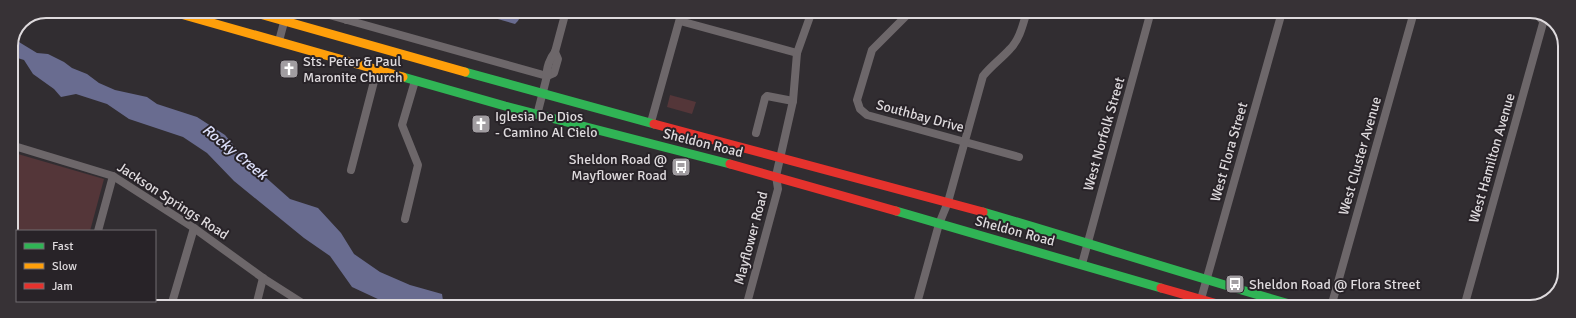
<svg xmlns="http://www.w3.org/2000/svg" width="1576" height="318" font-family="Signika,sans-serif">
  <rect width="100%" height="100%" fill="#312d31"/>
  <g fill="#543639">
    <path d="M670 95 696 102 692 114 667 107Z"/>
    <path d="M11 152 104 179 90 231H17V288L11 276Z"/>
    <path d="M30 301H71L69 306 40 305V306Z"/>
  </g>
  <g fill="#696c90">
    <path d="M470 11H521C521 17 519 20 515 24Z"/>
    <path d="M14 39 37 53 48 54 64 62 72 68 87 74 99 83 115 90 147 97 157 104 197 117 225 135 246 160 290 199 318 208 341 233 354 254 380 272 410 285 442 294 444 307H395L352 287 330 256 304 238 234 181 207 153 183 137 129 119 107 104 76 94 61 97 54 89 33 74 24 60 11 56V46Z"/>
  </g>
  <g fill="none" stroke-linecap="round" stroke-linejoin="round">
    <g stroke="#6d676a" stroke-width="8">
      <path d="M315 11 547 76"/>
      <path d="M911 11 872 50 857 100 860 109 867 115 1019 157"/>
      <path d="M1535 12 1543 21"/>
      <path d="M347 20 349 11"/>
      <path d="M680 21 797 53"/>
      <path d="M279 41 287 11"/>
      <path d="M547 76 554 73 558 59 555 52"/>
      <path d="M537 115 547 76C546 68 550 58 555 52L566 11"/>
      <path d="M651 122 682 11"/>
      <path d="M756 133 765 98 767 96 793 101"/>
      <path d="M11 145 113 176 194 228 263 278 307 306"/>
      <path d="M351 170 377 70"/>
      <path d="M405 219 418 165 402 125 415 81"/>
      <path d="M98 231 113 176"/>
      <path d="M1082 264 1151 11"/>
      <path d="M1201 299 1282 12"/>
      <path d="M78 306 79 301"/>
      <path d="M171 306 194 228"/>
      <path d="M256 306 263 278"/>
      <path d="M746 307 778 189 776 176 793 101 797 53 812 11"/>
      <path d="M916 307 939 224 948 202 983 76C992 65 1001 59 1010 49 1020 39 1023 24 1027 11"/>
      <path d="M1331 307 1414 12"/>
      <path d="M1464 307 1545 16"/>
    </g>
    <g stroke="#30b455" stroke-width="9">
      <path d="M465 72 654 124"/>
      <path d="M403 77 505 106 730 164"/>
      <path d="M896 211 1161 288"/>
      <path d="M983 212C1089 243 1194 277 1300 307"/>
    </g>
    <g stroke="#ff9f0a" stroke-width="9">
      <path d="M170 11 403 77"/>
      <path d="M249 11 465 72"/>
    </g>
    <g stroke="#e5322d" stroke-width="9">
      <path d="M654 124 983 212"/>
      <path d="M730 164 896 211"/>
      <path d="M1161 288 1228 307"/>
    </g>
  </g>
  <defs>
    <symbol id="church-square" viewBox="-11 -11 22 22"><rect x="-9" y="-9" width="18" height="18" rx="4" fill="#a19da1" stroke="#282328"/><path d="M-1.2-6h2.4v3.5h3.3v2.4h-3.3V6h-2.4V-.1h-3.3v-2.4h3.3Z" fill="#fff"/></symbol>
    <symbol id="bus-square" viewBox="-11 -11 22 22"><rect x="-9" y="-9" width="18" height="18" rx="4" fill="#a19da1" stroke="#282328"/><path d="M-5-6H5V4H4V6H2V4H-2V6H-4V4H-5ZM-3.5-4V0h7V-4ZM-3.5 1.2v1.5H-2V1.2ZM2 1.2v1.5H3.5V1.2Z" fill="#fff"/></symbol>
  </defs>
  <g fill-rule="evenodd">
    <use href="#church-square" x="278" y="58" width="22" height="22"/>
    <use href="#church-square" x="470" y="113" width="22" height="22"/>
    <use href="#bus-square" x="670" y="156" width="22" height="22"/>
    <use href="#bus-square" x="1224" y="273" width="22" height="22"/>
  </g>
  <g text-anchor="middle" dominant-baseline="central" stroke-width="4" stroke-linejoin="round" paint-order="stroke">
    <g font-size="14" fill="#dedadd" stroke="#282328" text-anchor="start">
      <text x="303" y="61">Sts. Peter &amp; Paul<tspan x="303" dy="16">Maronite Church</tspan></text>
      <text x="495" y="116">Iglesia De Dios<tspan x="495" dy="16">- Camino Al Cielo</tspan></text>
      <text x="667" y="159" text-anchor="end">Sheldon Road @<tspan x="667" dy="16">Mayflower Road</tspan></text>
      <text x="1249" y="284">Sheldon Road @ Flora Street</text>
    </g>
    <g font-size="14" fill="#dedadd" stroke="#282328">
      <text transform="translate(920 116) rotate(15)">Southbay Drive</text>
      <text transform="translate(1104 134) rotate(-74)">West Norfolk Street</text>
      <text transform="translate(703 143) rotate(14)">Sheldon Road</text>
      <text transform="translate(1229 152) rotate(-74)">West Flora Street</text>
      <text transform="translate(1360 156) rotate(-74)">West Cluster Avenue</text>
      <text transform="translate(1492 158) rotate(-74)">West Hamilton Avenue</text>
      <text transform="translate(173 201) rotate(33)">Jackson Springs Road</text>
      <text transform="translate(1015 231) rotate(15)">Sheldon Road</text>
      <text transform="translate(751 238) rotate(-75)">Mayflower Road</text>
    </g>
    <g font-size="15" font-style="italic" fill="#dde0fb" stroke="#282328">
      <text transform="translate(235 152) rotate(39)">Rocky Creek</text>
    </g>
  </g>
  <path d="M0 0H1576V318H0ZM46 18H1530A28 28 0 0 1 1558 46V272A28 28 0 0 1 1530 300H46A28 28 0 0 1 18 272V46A28 28 0 0 1 46 18Z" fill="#373236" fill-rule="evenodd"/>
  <path fill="none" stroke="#dedadd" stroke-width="2" d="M46 18H1530A28 28 0 0 1 1558 46V272A28 28 0 0 1 1530 300H46A28 28 0 0 1 18 272V46A28 28 0 0 1 46 18Z"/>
  <rect x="16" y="230" width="140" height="72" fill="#282328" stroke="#716c70"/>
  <rect x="24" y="243" width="20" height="6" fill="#30b455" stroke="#716c70"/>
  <text x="52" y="250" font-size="12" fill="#dedadd">Fast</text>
  <rect x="24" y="263" width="20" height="6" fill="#ff9f0a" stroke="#716c70"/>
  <text x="52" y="270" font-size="12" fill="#dedadd">Slow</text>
  <rect x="24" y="283" width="20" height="6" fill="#e5322d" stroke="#716c70"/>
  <text x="52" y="290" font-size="12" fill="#dedadd">Jam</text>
</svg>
